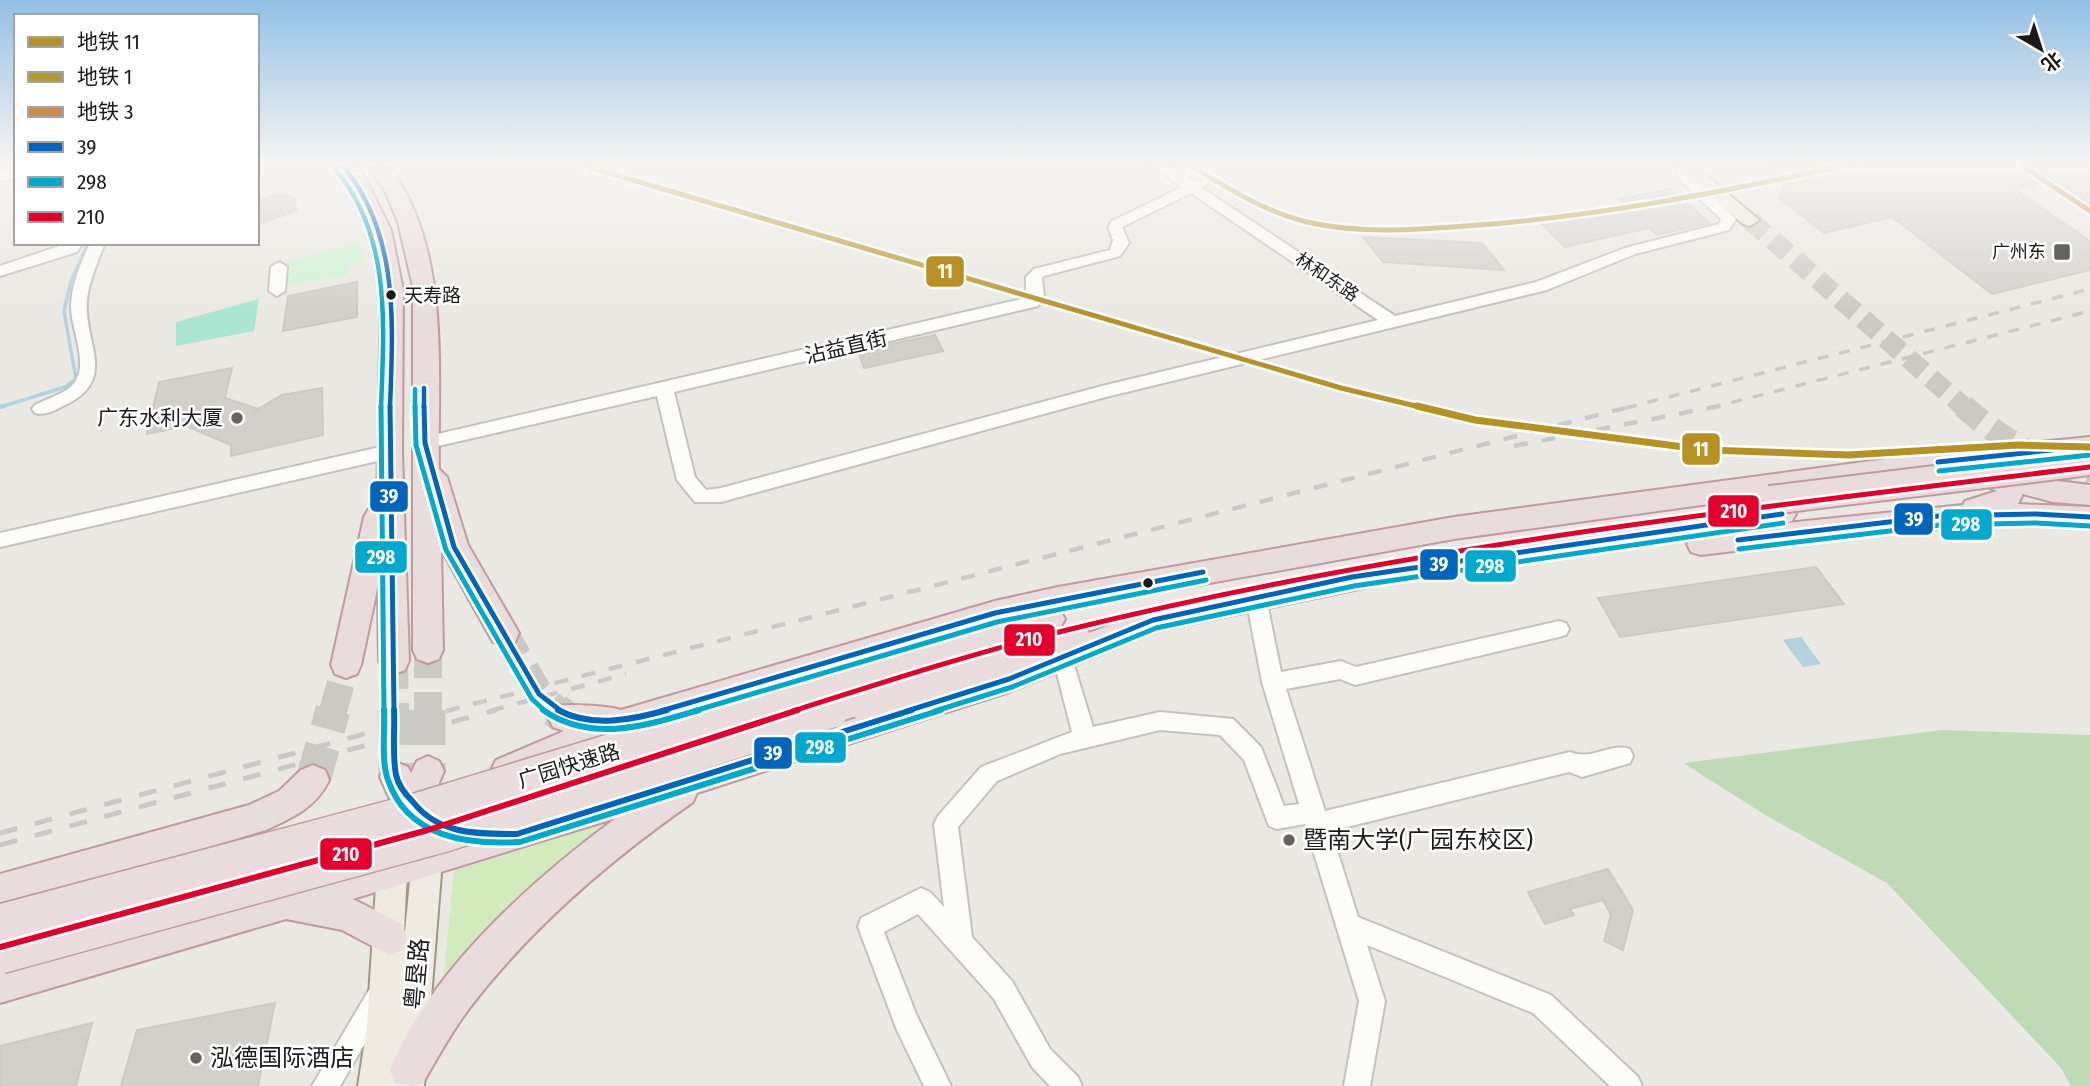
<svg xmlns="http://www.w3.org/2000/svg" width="2090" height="1086" font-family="'Fira Sans Condensed','Noto Sans SC',sans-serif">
  <rect width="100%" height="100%" fill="#eae8e2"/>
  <path fill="#d1ebbd" d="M626 812 442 994 454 869Z"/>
  <path fill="#bfdbb5" d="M1942 730 2090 735V1086H2071L2061 1068 1887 883 1767 816 1683 763Z"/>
  <path fill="#cdf4d2" d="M359 242 364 262 349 265 348 274 283 287 285 262Z"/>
  <path fill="#aae6d2" d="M259 299 254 331 176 346V322Z"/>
  <path fill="#b3d2e0" d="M1801 637 1821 664 1803 667 1783 640Z"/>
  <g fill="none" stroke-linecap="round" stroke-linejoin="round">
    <path stroke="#b3d2e0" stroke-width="3.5" d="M0 407 65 387 76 379 64 311 71 281 88 243"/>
    <path stroke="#b3d2e0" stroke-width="4.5" d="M0 407 3 406"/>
  </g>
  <g fill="#d2d0cb" stroke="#cdcac3" stroke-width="2">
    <path d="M1768 162H2090V213L2044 182 2014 189 2090 241V270L1992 294 1892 217 1824 233 1779 198 1787 177Z"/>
    <path d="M1670 189 1710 223 1657 235 1649 228 1565 247 1541 223 1628 207 1619 199Z"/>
    <path d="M281 193 297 199 294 207 297 210 257 225V201Z"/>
    <path d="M1363 237 1482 243 1504 270 1383 262Z"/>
    <path d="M357 282V317L283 331 288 296Z"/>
    <path d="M935 335 943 351 864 368 858 351Z"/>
    <path d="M232 368 225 398 258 409 282 395 322 388 323 435 231 456V445L186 426 147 434 159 382Z"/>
    <path d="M1816 567 1844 604 1620 637 1598 598Z"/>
    <path d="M1608 869 1633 910 1623 950 1604 941 1611 915 1603 900 1570 909 1574 915 1545 924 1528 892Z"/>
    <path d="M275 1003 258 1086H121L137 1030Z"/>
    <path d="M92 1023 76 1086H0V1046Z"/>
  </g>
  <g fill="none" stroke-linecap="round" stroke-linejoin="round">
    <path stroke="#cbc9c4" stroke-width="20" stroke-dasharray="20 10" stroke-linecap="butt" d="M1750 220 1965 408"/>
    <path stroke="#cbc9c4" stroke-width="24" stroke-dasharray="24 12" stroke-linecap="butt" d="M1963 406C2002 440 2042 462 2090 480"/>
    <g stroke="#cbc9c4" stroke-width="28" stroke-dasharray="28 14" stroke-linecap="butt">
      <path d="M504 633 537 690 557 711"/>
      <path d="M428 650V711"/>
      <path d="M394 661 395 711"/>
      <path d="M333 711 346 665"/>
    </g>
    <g stroke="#cbc9c4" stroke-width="35" stroke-dasharray="35 18" stroke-linecap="butt">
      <path d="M395 710 396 777"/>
      <path d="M428 710V771"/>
      <path d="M555 710 564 717"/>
      <path d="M313 780 333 710"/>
    </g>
    <defs>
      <g id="minor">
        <path d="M1147 162H1163L1193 181 1206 180 1208 183 1202 188 1395 316 1536 282 1625 248 1719 224 1721 219 1682 182 1673 162H1687L1693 177 1736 219 1729 230 1635 254 1547 290 1106 397 721 502H695L677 480 657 396 425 449 416 443 425 437 1026 298V277L1034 269 1110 250 1113 240 1108 227 1112 221 1182 187ZM1191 193 1378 320 1106 385 721 488 706 490 695 477 674 392 1038 306 1044 296 1042 278 1044 276 1120 256 1129 243 1122 227Z"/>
        <path d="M16 168V177L0 181V172Z"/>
        <path d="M68 243H83L77 252 0 276V266Z"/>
        <path d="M90 243H105C98 262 89 280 87 300 83 343 119 379 65 405 55 410 46 416 35 413L32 409 35 405C48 398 69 393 76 380 88 360 70 327 71 305 72 283 81 263 90 243Z"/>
        <path d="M279 262 287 267 285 291 277 296 269 291 271 267Z"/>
        <path d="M389 445 398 452 395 457 0 547V533Z"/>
        <path d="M1256 590 1263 592 1266 598 1281 672 1341 661 1356 667 1559 621 1566 623 1569 629 1566 635 1559 637 1355 685 1340 679 1286 689 1325 811 1570 752C1593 761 1610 742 1630 749L1633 756 1630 763 1582 777 1569 772 1331 831 1358 917 1551 995 1638 1077 1642 1086H1610L1533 1013 1367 945 1385 1001 1370 1086H1344L1359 1001 1305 824 1277 829 1269 826 1244 760 1220 735 1160 730 1060 754 997 781 958 827 972 937 1012 981 1050 1049 1078 1077 1082 1086H1050L1032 1067 994 999 918 914 884 932 916 1014 951 1086H924L897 1030 858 927 861 918 921 888 930 892 944 907 934 824 938 816 981 767 1072 732 1053 658 1056 652 1063 649 1070 652 1093 727 1160 712 1233 719 1261 747 1284 806 1299 804 1262 682 1246 598 1249 592Z"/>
        <path d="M381 981 390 985 394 994 340 1086H312L372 985Z"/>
      </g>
      <g id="major">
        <path d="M1671 162H1691L1759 220 1750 226 1743 224Z"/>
        <path d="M427 847 438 851 442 861 424 1086H358L367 1027 377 871 381 861 392 857 403 861 407 871 403 952 412 861 416 851Z"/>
      </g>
      <g id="highway">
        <path d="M337 162H357L391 230 403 290 402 452 409 661 405 670 394 674 383 670 379 661 378 585 361 665 357 674 346 678 335 674 331 665 364 517 368 510 377 507 381 290 369 230Z"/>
        <path d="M367 162H387C452 250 437 366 439 469L447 477 468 545 519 633 515 642 504 645 493 642 441 549 443 650 439 659 428 663 417 659 413 650V287L398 222 385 191Z"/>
        <path d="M2090 437V455L2017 463 2041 479 2090 485V505L2053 502 2023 494 2018 504 2090 507V527C1957 520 1833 539 1701 555L1691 552 1687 544 1690 538 1402 580 1157 631 1009 692 697 793 693 802C610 860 530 928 468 1010 451 1033 437 1058 423 1083L414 1086 395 1083 390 1069C431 970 532 880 616 818L353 899 402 924 407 937 402 950 389 955 342 930 286 919 0 1003V967L427 845 850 716 840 713 835 703 842 693 832 689 828 680 830 675 606 742 507 785 496 780 491 770 496 760 564 731 553 727 548 717 553 707C565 703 609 706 621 710L995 601 1058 587 1454 517 1938 452ZM1964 469 1967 478 1997 491 1965 501 1963 505 1786 523 1792 521 1796 514 1792 507 1782 504 1402 558 1153 608 1089 633 1087 628 1076 625 957 659 1060 628 1065 619 1060 610 1454 539Z"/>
        <path d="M428 756 439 761 444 771 431 802 440 818 435 829 423 834 414 830 399 839 387 834 382 823 392 804 380 777 384 767 396 762 408 767 411 773 417 761Z"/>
        <path d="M313 765 325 770 329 780C317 807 292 818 266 830L0 908V874L249 805 279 791 301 770Z"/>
      </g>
    </defs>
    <use href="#minor" stroke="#c2c1be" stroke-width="4"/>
    <use href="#major" stroke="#9f9880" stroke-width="4"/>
    <use href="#highway" stroke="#c1999f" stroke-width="4"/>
    <use href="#minor" fill="#fcfcfb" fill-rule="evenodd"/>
    <use href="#major" fill="#f0ebe1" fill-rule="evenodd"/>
    <use href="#highway" fill="#e9dcdc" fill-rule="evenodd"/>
    <g stroke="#c9c9c8" stroke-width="3.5" stroke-dasharray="11 11" stroke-linecap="butt">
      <path d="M1626 408 2090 289"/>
      <path d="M1710 408 2090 311"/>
    </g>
    <g stroke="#c9c9c8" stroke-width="4.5" stroke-dasharray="14 14" stroke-linecap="butt">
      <path d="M1514 446 1719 406"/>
      <path d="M446 711 1633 406"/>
      <path d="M490 711 626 674"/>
    </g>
    <g stroke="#c9c9c8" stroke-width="5" stroke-dasharray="18 18" stroke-linecap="butt">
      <path d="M0 833 453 710"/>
      <path d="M0 845 496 710"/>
    </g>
    <defs>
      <g id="highway-bridge-far1">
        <path d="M1770 500 2090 461"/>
        <path d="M741 711 843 680"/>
        <path d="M825 711 851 703"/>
      </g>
      <g id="highway-bridge">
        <path d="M0 922 413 812 747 710"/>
        <path d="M0 956 445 834 831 710"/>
      </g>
    </defs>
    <use href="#highway-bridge-far1" stroke="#c1999f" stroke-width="32" stroke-linecap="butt"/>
    <use href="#highway-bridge" stroke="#c1999f" stroke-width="38" stroke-linecap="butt"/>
    <use href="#highway-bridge-far1" stroke="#e9dcdc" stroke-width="28"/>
    <use href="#highway-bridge" stroke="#e9dcdc" stroke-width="35"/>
    <defs>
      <g id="bus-1-far2">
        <path d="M340 162C400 232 393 322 390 408"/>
        <path d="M424 388V408"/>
      </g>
      <g id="bus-1-far1">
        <path d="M390 406 394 711"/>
        <path d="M424 406 425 443 454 547 539 694 561 711"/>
        <path d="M1938 462 2090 446"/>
        <path d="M1738 540 1939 516 2036 514 2090 517"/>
        <path d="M661 711 995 613 1203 572"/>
        <path d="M907 711 1009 679 1153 620 1352 577 1782 514"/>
      </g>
      <g id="bus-1">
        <path d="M394 710C395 730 392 754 396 775 398 784 406 795 413 802 439 835 478 834 517 834L912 710"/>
        <path d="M558 710C592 728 632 720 667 710"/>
      </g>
      <g id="bus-2-far2">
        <path d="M334 168C392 234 384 326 381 408"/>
        <path d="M415 389V408"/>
      </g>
      <g id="bus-2-far1">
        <path d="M381 406 384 711"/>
        <path d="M415 406 416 445 446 550 532 699 545 711"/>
        <path d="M1939 471 2090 455"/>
        <path d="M1739 549 1940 525 2036 523 2090 526"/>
        <path d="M694 711 997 622 1206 580"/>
        <path d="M935 711 1012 687 1156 628 1354 586 1783 523"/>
      </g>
      <g id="bus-2">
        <path d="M384 710C385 731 381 761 388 780 408 838 468 845 520 842L941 710"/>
        <path d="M543 710C592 744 648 725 699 710"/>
      </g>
      <path id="bus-3-far1" d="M793 711C884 682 974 653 1067 630 1402 547 1746 509 2089 467"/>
      <path id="bus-3" d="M0 947 428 830 798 710"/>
    </defs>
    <use href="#bus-1-far2" stroke="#fff" stroke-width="9"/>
    <use href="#bus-1-far1" stroke="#fff" stroke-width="10"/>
    <use href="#bus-1" stroke="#fff" stroke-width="11"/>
    <use href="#bus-2-far2" stroke="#fff" stroke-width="9"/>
    <use href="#bus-2-far1" stroke="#fff" stroke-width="10"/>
    <use href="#bus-2" stroke="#fff" stroke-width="11"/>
    <use href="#bus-3-far1" stroke="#fff" stroke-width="10"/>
    <use href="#bus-3" stroke="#fff" stroke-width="11"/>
    <use href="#bus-1-far2" stroke="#0065bd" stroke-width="4.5"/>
    <use href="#bus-1-far1" stroke="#0065bd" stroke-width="5"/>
    <use href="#bus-1" stroke="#0065bd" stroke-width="6"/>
    <use href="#bus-2-far2" stroke="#00a9ce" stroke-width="4.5"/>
    <use href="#bus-2-far1" stroke="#00a9ce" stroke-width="5"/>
    <use href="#bus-2" stroke="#00a9ce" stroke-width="6"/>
    <use href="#bus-3-far1" stroke="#e4002b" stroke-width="5"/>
    <use href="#bus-3" stroke="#e4002b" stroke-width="6"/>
    <defs>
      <path id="metro-1-far1" d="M571 162 1341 388 1424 408"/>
      <path id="metro-1" d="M1417 406 1475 420 1707 450 1848 455 2018 445 2090 447"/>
      <path id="metro-2" d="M1184 162C1223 185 1262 211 1307 222 1359 234 1413 230 1465 226 1599 217 1731 190 1862 162"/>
      <path id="metro-3" d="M2016 162 2090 211"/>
    </defs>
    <use href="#metro-1-far1" stroke="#fff" stroke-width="10"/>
    <use href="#metro-1" stroke="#fff" stroke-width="12"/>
    <use href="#metro-2" stroke="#fff" stroke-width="10"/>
    <use href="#metro-3" stroke="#fff" stroke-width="10"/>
    <use href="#metro-1-far1" stroke="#b79222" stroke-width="5"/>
    <use href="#metro-1" stroke="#b79222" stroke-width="7"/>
    <use href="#metro-2" stroke="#b29933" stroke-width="5"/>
    <use href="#metro-3" stroke="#cc8d4b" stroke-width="5"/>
  </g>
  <linearGradient id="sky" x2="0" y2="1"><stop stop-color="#93c0e5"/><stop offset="0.52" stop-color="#f6f5f2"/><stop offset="1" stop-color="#f6f5f2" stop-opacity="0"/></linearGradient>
  <rect width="2090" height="314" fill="url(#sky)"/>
  <g fill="#636260" stroke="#fff" stroke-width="2.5">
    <rect x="2053" y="243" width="18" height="18" rx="3.5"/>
    <circle cx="237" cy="418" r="7"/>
    <circle cx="1289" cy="840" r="7"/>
    <circle cx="196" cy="1058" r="7"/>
  </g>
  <g fill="#1a1a1a" stroke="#fff" stroke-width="2.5">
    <circle cx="391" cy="295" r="6"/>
    <circle cx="1148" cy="583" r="6"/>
  </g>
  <g text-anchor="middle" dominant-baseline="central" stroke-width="5" stroke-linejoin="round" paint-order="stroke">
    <g font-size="18" fill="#1a1a1a" stroke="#fff" text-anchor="end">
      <text x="2046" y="252">广州东</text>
    </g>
    <g font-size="18" fill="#1a1a1a" stroke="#fff">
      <text transform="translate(1327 277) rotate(34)">林和东路</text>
    </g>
    <g font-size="19" fill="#1a1a1a" stroke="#fff" text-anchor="start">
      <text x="404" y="295">天寿路</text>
    </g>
    <g font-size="21" fill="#1a1a1a" stroke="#fff">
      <text transform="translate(846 347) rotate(-13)">沾益直街</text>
      <text transform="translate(569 766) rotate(-17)">广园快速路</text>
    </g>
    <g font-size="21" fill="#1a1a1a" stroke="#fff" text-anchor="end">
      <text x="223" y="418">广东水利大厦</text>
    </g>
    <g font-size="24" fill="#1a1a1a" stroke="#fff" text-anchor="start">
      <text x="1303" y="840">暨南大学(广园东校区)</text>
      <text x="210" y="1058">泓德国际酒店</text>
    </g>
    <g font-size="24" fill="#1a1a1a" stroke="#fff">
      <text transform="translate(417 974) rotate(-85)">粤垦路</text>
    </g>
  </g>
  <g stroke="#fff" stroke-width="2.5">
    <rect x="925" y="255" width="40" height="33" rx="7" fill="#b79222"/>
    <rect x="1681" y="432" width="40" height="34" rx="7" fill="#b79222"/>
    <rect x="369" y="480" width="40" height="33" rx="7" fill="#0065bd"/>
    <rect x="1707" y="494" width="53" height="34" rx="7" fill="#e4002b"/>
    <rect x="1893" y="502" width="41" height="34" rx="7" fill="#0065bd"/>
    <rect x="1940" y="508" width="53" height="33" rx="7" fill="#00a9ce"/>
    <rect x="354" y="540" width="54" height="34" rx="7" fill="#00a9ce"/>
    <rect x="1419" y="548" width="40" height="33" rx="7" fill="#0065bd"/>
    <rect x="1464" y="549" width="53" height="34" rx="7" fill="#00a9ce"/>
    <rect x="1003" y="623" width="53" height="34" rx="7" fill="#e4002b"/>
    <rect x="794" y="731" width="53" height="33" rx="7" fill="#00a9ce"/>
    <rect x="753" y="736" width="40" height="34" rx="7" fill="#0065bd"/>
    <rect x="319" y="837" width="54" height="34" rx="7" fill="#e4002b"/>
  </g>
  <g font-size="19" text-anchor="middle" font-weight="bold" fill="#fff">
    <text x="945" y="278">11</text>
    <text x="1701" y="456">11</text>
    <text x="389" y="503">39</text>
    <text x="1734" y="518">210</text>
    <text x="1914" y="526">39</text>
    <text x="1966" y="531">298</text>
    <text x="381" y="564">298</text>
    <text x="1439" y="571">39</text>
    <text x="1490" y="573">298</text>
    <text x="1029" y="646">210</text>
    <text x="820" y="754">298</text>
    <text x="773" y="760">39</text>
    <text x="346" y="861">210</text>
  </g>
  <rect x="14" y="14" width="245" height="231" fill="#ffffff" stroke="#a3a3a3" stroke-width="2"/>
  <rect x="28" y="37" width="35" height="10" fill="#b79222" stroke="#a3a3a3" stroke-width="2"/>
  <text x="77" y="49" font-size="21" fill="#1a1a1a">地铁 11</text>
  <rect x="28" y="72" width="35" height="10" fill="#b29933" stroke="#a3a3a3" stroke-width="2"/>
  <text x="77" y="84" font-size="21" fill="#1a1a1a">地铁 1</text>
  <rect x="28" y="107" width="35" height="10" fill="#cc8d4b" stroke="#a3a3a3" stroke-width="2"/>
  <text x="77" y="119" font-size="21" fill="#1a1a1a">地铁 3</text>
  <rect x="28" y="142" width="35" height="10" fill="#0065bd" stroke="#a3a3a3" stroke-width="2"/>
  <text x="77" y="154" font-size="21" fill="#1a1a1a">39</text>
  <rect x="28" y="177" width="35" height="10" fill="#00a9ce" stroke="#a3a3a3" stroke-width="2"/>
  <text x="77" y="189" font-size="21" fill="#1a1a1a">298</text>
  <rect x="28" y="212" width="35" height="10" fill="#e4002b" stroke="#a3a3a3" stroke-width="2"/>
  <text x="77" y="224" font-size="21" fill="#1a1a1a">210</text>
  <g transform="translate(2041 49) rotate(141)" stroke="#ffffff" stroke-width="5" paint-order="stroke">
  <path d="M0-5L12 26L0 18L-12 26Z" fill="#1a1a1a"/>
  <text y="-10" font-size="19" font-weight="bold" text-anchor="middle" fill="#1a1a1a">北</text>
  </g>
</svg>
